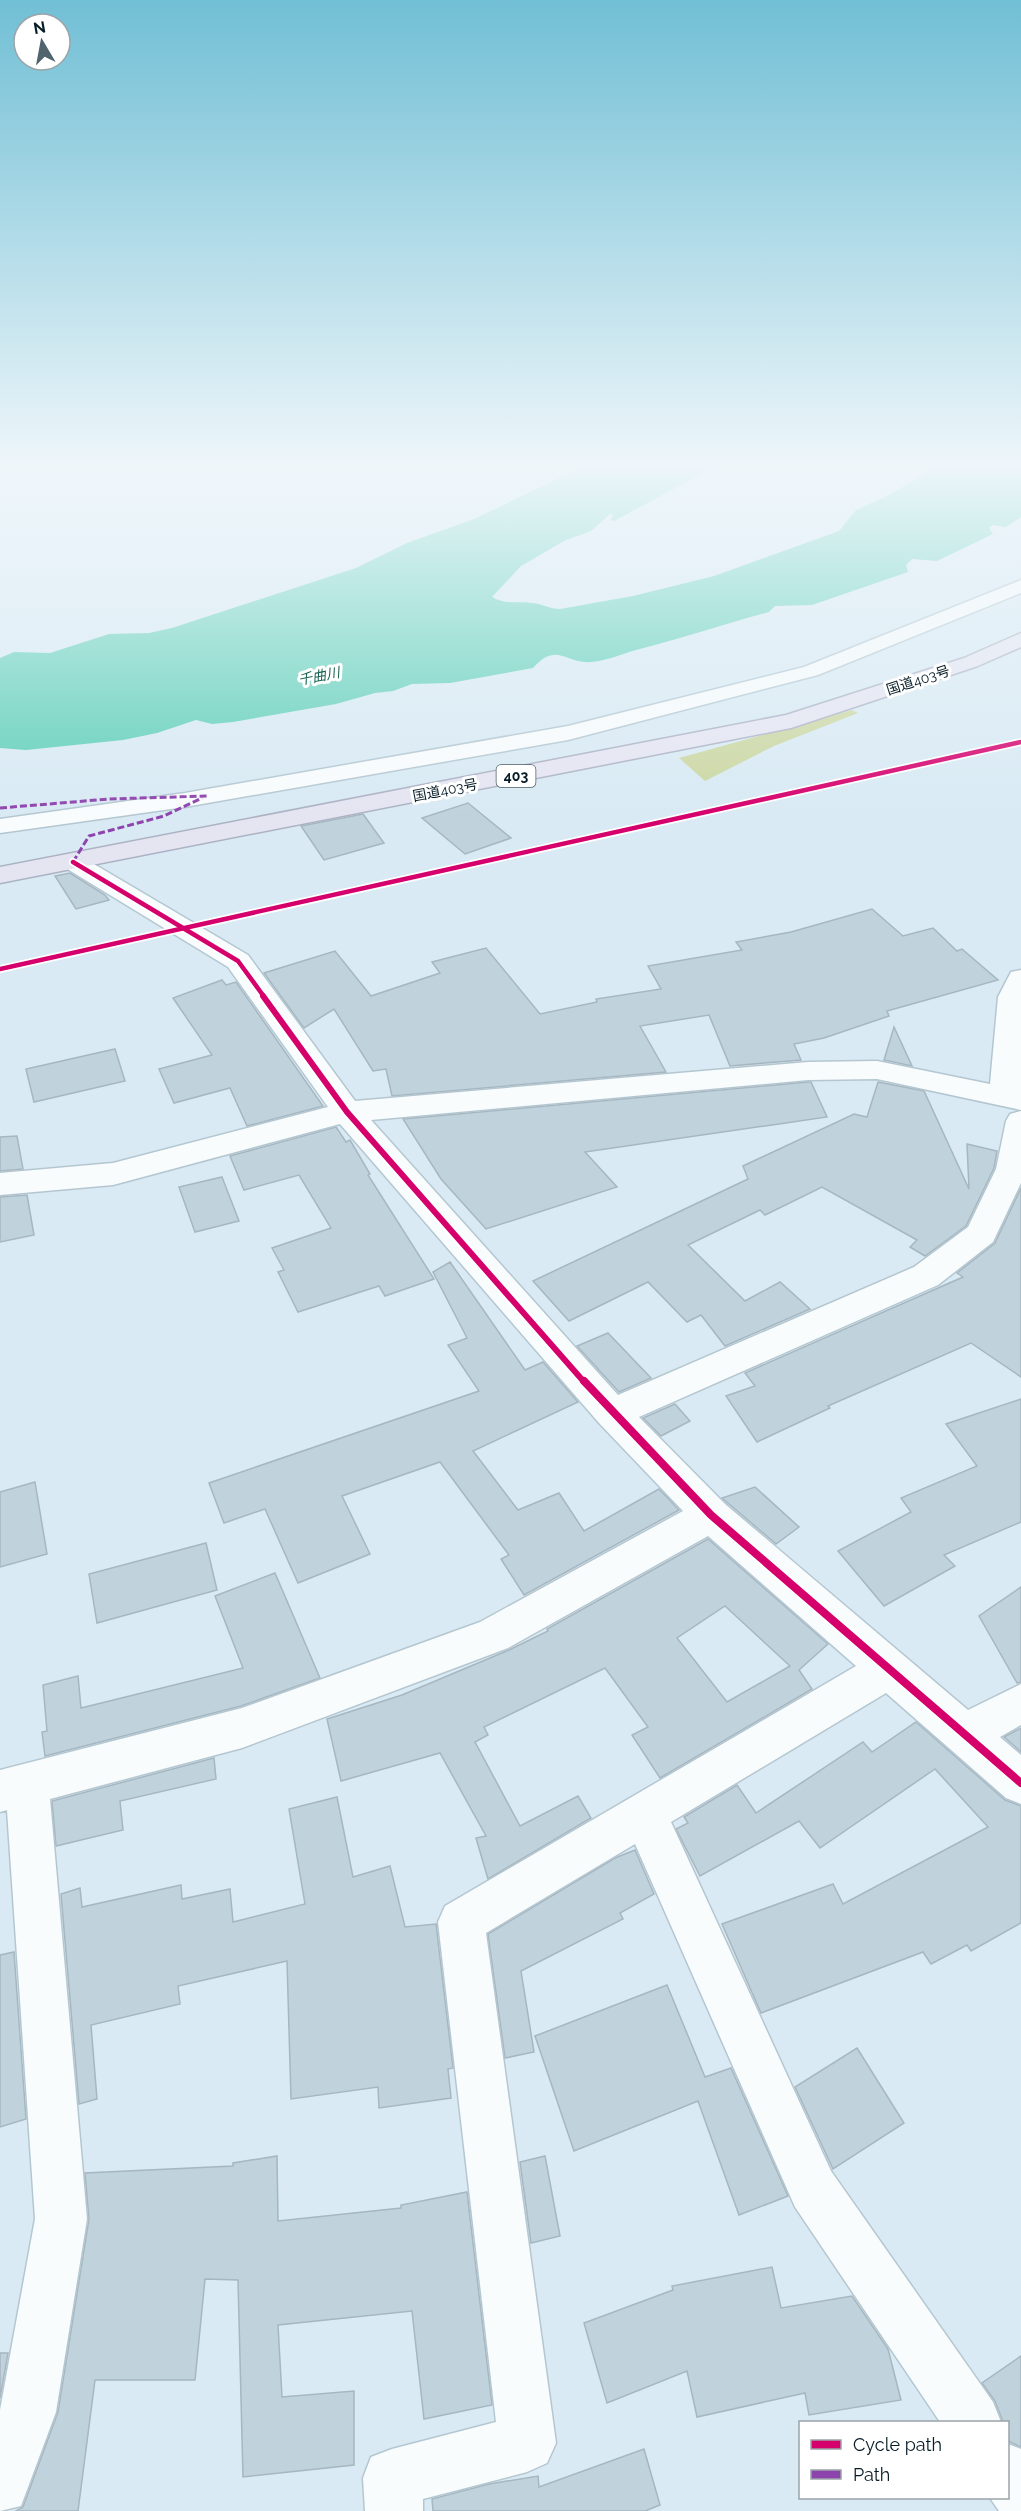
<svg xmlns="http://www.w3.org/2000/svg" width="1021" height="2511" font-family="Raleway,'Noto Sans JP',sans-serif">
  <rect width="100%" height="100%" fill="#d9eaf4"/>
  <path fill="#ccd7a2" d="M852 710 858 713 774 746 705 781 679 758Z"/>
  <path fill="#5fcfb8" d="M586 465H718L614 521 610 520 613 516 611 513 591 531 564 541 521 566 492 597C505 605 518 601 531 603 542 603 548 609 560 609L633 596 714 576 839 531 856 510 887 496 941 465H1021V517L1006 527 992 525 989 528 993 534 937 561 912 559 906 565 908 572 812 605 775 606 769 612C724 624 681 639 636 650 622 654 606 661 591 662 565 664 557 641 533 668L450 683 412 684 393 691 375 693 336 704 233 722 212 724 196 720 157 733 123 740 26 750 0 748V658L14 652 50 653 109 634 149 633 172 628 356 568 407 543 474 519Z"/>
  <g fill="#c0d2dc" stroke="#a6b7c1" stroke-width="1.5" fill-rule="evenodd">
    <path d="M468 803 511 838 465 854 422 818Z"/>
    <path d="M363 814 384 843 324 860 301 826Z"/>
    <path d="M70 873 105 895 109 900 76 909 55 876Z"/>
    <path d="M872 909 903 936 933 928 957 951 962 949 998 980 887 1011 889 1016 824 1038 794 1044 801 1060 730 1066 709 1015 640 1026 666 1072 392 1096 386 1069 373 1071 334 1009 304 1028 264 973 335 951 371 996 440 973 432 962 486 948 540 1014 597 1002 596 999 661 989 648 966 742 950 736 942 791 932Z"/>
    <path d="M222 980 226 985 236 982 323 1106 247 1126 230 1088 174 1103 159 1069 212 1055 173 998Z"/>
    <path d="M894 1027 912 1066 884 1060Z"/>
    <path d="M115 1049 125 1081 34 1102 26 1069Z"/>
    <path d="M808 1082H811L827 1117 585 1152 617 1187 486 1229 441 1179 403 1119Z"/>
    <path d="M878 1082 924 1091 969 1189 967 1144 997 1151 994 1168 966 1226 925 1256 910 1247 917 1240 822 1187 765 1215 760 1210 688 1245 745 1301 780 1282 810 1309 725 1346 701 1315 687 1322 648 1282 569 1321 533 1281 748 1179 743 1166 854 1114 867 1117Z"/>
    <path d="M336 1127 346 1142 350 1140 370 1174 368 1175 434 1279 385 1296 379 1286 298 1312 278 1272 284 1270 272 1248 331 1228 299 1175 244 1190 230 1156Z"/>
    <path d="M17 1136 23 1169 0 1171V1137Z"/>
    <path d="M222 1177 239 1221 195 1232 179 1187Z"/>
    <path d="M1021 1188V1377L971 1343 828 1406 830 1408 757 1442 726 1396 755 1386 745 1373 963 1277 957 1273 995 1243Z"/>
    <path d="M27 1195 34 1235 0 1242V1197Z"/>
    <path d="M450 1262 525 1370 543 1362 578 1402 473 1451 518 1510 559 1493 584 1531 659 1489 679 1510 524 1595 501 1559 509 1555 440 1462 342 1496 370 1554 298 1583 265 1509 224 1523 209 1483 479 1391 448 1345 467 1338 433 1272Z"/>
    <path d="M608 1333 651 1378 619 1392 577 1346Z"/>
    <path d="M1021 1399V1522L944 1555 955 1566 884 1606 838 1551 911 1512 901 1498 977 1466 946 1424Z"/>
    <path d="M675 1404 690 1421 661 1436 643 1418Z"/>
    <path d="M35 1482 47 1554 0 1567V1492Z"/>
    <path d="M755 1487 799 1527 776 1544 722 1498Z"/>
    <path d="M708 1539 828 1644 799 1670 812 1689 660 1778 632 1735 648 1727 605 1668 484 1727 488 1735 475 1742 520 1826 578 1796 591 1818 488 1879 476 1838 486 1836 440 1753 341 1781 327 1719 402 1695 509 1650 548 1631 547 1629ZM725 1606 790 1666 727 1702 677 1638Z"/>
    <path d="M206 1543 217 1590 97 1623 89 1574Z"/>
    <path d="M275 1573 320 1678 241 1706 45 1756 42 1732 47 1731 43 1685 78 1676 81 1708 243 1668 215 1596Z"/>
    <path d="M1021 1587V1682L1017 1683 979 1616Z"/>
    <path d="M916 1722 1005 1800 1021 1806V1923L971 1951 967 1945 931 1964 923 1952 761 2013 722 1924 833 1884 843 1904 988 1827 935 1769 820 1848 799 1821 700 1876 676 1829 688 1823 684 1817 737 1785 756 1813 863 1742 872 1752Z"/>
    <path d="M1021 1728V1752L1004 1737Z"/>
    <path d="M214 1758 216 1779 120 1801 123 1830 56 1846 52 1801Z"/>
    <path d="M337 1797 353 1877 390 1866 405 1927 436 1924 453 2068 448 2069 451 2098 379 2108 378 2087 291 2099 287 1961 178 1986 180 2004 91 2025 97 2099 79 2104 61 1894 80 1888 82 1907 181 1885 182 1899 230 1889 233 1922 305 1904 289 1809Z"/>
    <path d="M635 1850 654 1894 620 1913 623 1919 521 1971 534 2052 505 2058 488 1934 615 1858Z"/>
    <path d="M14 1952 26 2119 0 2127V1955Z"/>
    <path d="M667 1985 705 2077 731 2068 788 2196 739 2215 698 2101 574 2151 535 2036Z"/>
    <path d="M857 2048 904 2123 833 2169 795 2087Z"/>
    <path d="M277 2156 278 2221 401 2208V2205L467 2192 492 2405 424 2419 412 2311 278 2325 282 2397 354 2391V2465L243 2477 238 2280 205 2279 195 2380H95L78 2511H16L23 2507 58 2412 89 2219 85 2173 233 2166V2163Z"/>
    <path d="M545 2156 560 2236 531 2243 520 2162Z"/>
    <path d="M772 2267 781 2308 852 2296 888 2349 901 2400 809 2415 805 2393 697 2417 687 2371 607 2403 584 2323 673 2290 672 2286Z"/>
    <path d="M0 2353H8L0 2398Z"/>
    <path d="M1021 2356V2447L1010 2442 1008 2438V2422H1003L995 2401 982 2383Z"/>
    <path d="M644 2449 660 2505 645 2511H433L432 2499 489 2484 538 2476 539 2487Z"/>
  </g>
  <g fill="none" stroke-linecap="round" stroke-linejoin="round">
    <defs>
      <g id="minor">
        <path d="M1021 580V593L818 675 568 740 185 807 0 833V819L185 793 568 726 804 667Z"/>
        <path d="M73 855 82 857 248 955 355 1101 808 1062 877 1061 990 1084 998 997 1011 972 1021 970V1110L877 1079 808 1080 371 1120 618 1395 914 1267 968 1227 996 1169 1006 1121 1010 1114 1021 1111V1183L993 1242 938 1285 639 1417 725 1504 968 1710 1021 1684V1725L1000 1737 1021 1755V1804L1006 1798 886 1693 671 1822 831 2171 993 2402 1001 2422H940L795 2207 635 1844 486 1933 556 2443 547 2463 527 2472 423 2499V2511H365L363 2478 371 2457 392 2449 496 2422 438 1922 445 1906 856 1666 708 1536 508 1648 242 1748 50 1799 87 2219 56 2412 21 2506 0 2511V2410L35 2219 7 1810 0 1812V1770L242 1708 480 1622 683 1511 599 1423 340 1124 113 1185 0 1195V1173L113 1163 328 1107 228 967 64 867 61 862 64 857Z"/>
        <path d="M1008 2444 1021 2449V2511H999L990 2498H1008Z"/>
      </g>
      <path id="highway" d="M1021 633V647L978 666 791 728 0 883V867L786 715 964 658Z"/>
    </defs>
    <use href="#minor" stroke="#b4c7d1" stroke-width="3"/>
    <use href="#highway" stroke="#acb2c4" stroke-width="3"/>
    <use href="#minor" fill="#f9fcfd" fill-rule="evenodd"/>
    <use href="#highway" fill="#e5e5f2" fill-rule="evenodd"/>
    <g stroke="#8e44ad" stroke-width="3" stroke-dasharray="7 3" stroke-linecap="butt">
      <path d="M0 808 109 799 207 796"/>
      <path d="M73 862 89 836 164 816 202 798"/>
    </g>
    <defs>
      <g id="cycleway-far2">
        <path d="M73 862 238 961 265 998"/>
        <path d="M0 969 1021 742"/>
      </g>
      <path id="cycleway-far1" d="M263 996 347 1112 585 1383"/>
      <path id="cycleway" d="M584 1381 711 1515 1021 1783"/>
    </defs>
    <use href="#cycleway-far2" stroke="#fff" stroke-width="8"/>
    <use href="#cycleway-far1" stroke="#fff" stroke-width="10"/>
    <use href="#cycleway" stroke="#fff" stroke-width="11"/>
    <use href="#cycleway-far2" stroke="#d6006c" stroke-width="4.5"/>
    <use href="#cycleway-far1" stroke="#d6006c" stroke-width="6"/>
    <use href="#cycleway" stroke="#d6006c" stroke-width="8"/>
  </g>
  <linearGradient id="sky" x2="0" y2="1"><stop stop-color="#71bfd5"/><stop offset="0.57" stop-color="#eef6fa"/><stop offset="1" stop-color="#eef6fa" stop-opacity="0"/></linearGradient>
  <rect width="1021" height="816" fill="url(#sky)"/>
  <g text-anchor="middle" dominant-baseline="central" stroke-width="6" stroke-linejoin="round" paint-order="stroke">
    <g font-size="14" font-style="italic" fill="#186451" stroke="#fff">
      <text transform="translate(319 676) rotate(-11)">千曲川</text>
    </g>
    <g font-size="14" fill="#061c26" stroke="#fff">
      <text transform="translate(918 680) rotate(-18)">国道403号</text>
      <text transform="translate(445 790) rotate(-11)">国道403号</text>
    </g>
    <rect fill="#fff" stroke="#516067" stroke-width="1.5" x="496.5" y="765" width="39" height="22" rx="4.5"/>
    <g font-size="14" font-weight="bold" fill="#061c26">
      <text x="516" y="776">403</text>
    </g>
  </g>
  <rect x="799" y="2421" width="210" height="78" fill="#ffffff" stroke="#9ba4a8" stroke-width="1.5"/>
  <rect x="811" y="2440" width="30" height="9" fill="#d6006c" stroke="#9ba4a8" stroke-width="1.5"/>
  <text x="853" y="2451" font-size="18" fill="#061c26">Cycle path</text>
  <rect x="811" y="2470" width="30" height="9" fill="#8e44ad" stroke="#9ba4a8" stroke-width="1.5"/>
  <text x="853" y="2481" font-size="18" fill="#061c26">Path</text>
  <g transform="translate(42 42) rotate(350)"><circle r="28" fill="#ffffff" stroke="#9ba4a8" stroke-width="1.5"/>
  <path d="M0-4.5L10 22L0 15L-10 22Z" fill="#50646e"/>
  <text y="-9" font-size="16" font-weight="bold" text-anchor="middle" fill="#061c26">N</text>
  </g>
</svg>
